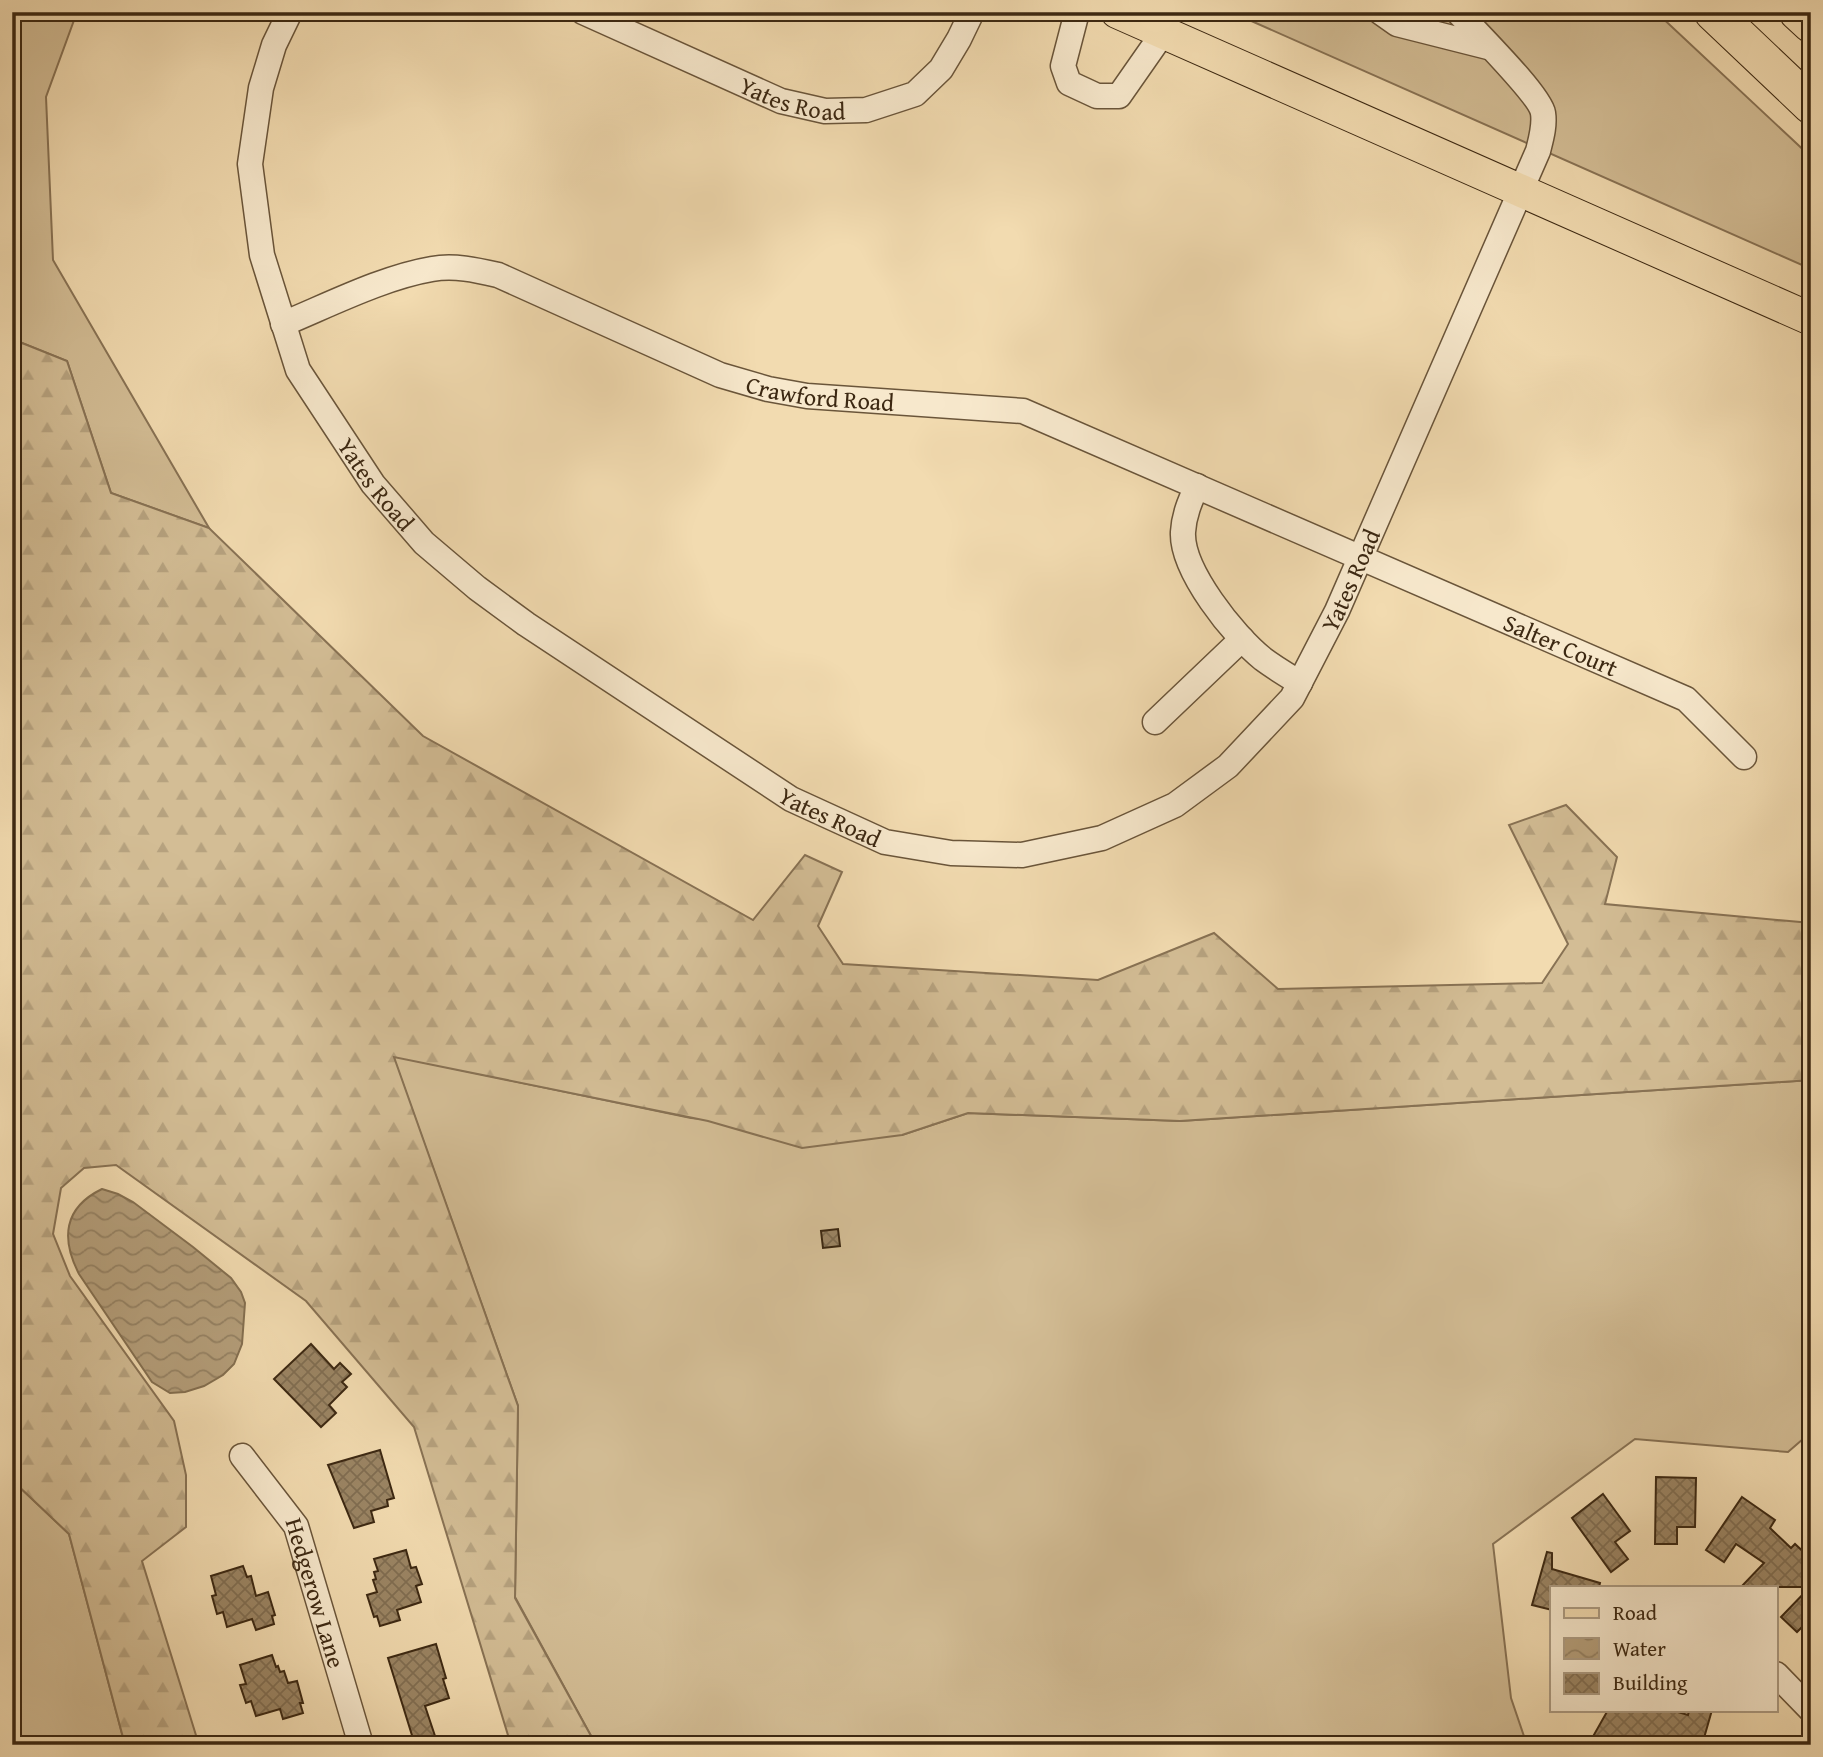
<svg xmlns="http://www.w3.org/2000/svg" width="1823" height="1757" font-family="'Gentium Book Plus',serif">
  <defs>
    <pattern id="forest-firs" width="22" height="20" patternUnits="userSpaceOnUse" patternTransform="scale(1.75)"><rect width="22" height="20" fill="#d3bd95"/><path d="M5 1l3.5 6h-7zM16 11l3.5 6h-7z" fill="#b6a27f"/></pattern>
    <pattern id="water-waves" width="16" height="10" patternUnits="userSpaceOnUse" patternTransform="scale(1.75)"><rect width="16" height="10" fill="#b49e7a"/><path d="M0 5q4-4 8 0t8 0" fill="none" stroke="#948163"/></pattern>
    <pattern id="building-cross-hatch" width="8" height="8" patternUnits="userSpaceOnUse" patternTransform="scale(1.75)"><rect width="8" height="8" fill="#9b8564"/><path d="M0 0l8 8M0 8l8-8" fill="none" stroke="#806d51"/></pattern>
  </defs>
  <rect width="100%" height="100%" fill="#f2dbb0"/>
  <filter id="stains"><feTurbulence type="fractalNoise" baseFrequency=".00286" numOctaves="4"/><feColorMatrix values="0 0 0 0 .2 0 0 0 0 .09 0 0 0 0 .02 0 0 0 .5 -.17"/></filter>
  <radialGradient id="worn" r=".72"><stop offset=".6" stop-color="#630" stop-opacity="0"/><stop offset="1" stop-color="#630" stop-opacity=".3"/></radialGradient>
  <g fill="#d3bd95" stroke="#887254" stroke-width="2">
    <path d="M12 12H77L46 97 53 260 209 528 111 493 67 361 12 339Z"/>
    <path d="M1231 12H1656L1811 157V269Z"/>
    <path d="M393 1056 691 1118 902 1135 968 1113 1180 1121 1811 1080V1432L1788 1452 1635 1439 1493 1544 1511 1698 1527 1745H596L515 1597 518 1406Z"/>
    <path d="M12 1480 69 1534 125 1745H12Z"/>
  </g>
  <path fill="url(#forest-firs)" stroke="#887254" stroke-width="2" d="M12 339 67 361 111 493 209 528 423 736 753 920 805 855 842 872 818 926 843 964 1098 980 1214 933 1278 989 1542 983 1568 944 1509 825 1566 805 1617 857 1605 904 1811 923V1080L1180 1121 968 1113 902 1135 802 1148 708 1121 394 1057 518 1406 515 1598 596 1745H511L414 1427 306 1301 116 1165 84 1168 61 1188 53 1234 70 1276 174 1421 186 1475V1527L142 1561 199 1745H125L69 1534 12 1480Z"/>
  <path fill="url(#water-waves)" stroke="#846f50" stroke-width="2" d="M102 1189 118 1194 133 1202 193 1247 231 1278 241 1292 245 1303 242 1344 234 1364 223 1375 204 1386 185 1392 170 1393 152 1382 79 1274C61 1239 63 1208 102 1189Z"/>
  <g fill="url(#building-cross-hatch)" stroke="#3c2812" stroke-width="2">
    <path d="M838 1229 840 1246 823 1248 821 1231Z"/>
    <path d="M311 1344 334 1369 340 1363 351 1374 342 1382 347 1387 329 1405 336 1413 321 1427 274 1379Z"/>
    <path d="M380 1450 394 1498 387 1500 388 1506 371 1511 374 1522 354 1528 328 1465Z"/>
    <path d="M1656 1477 1696 1478 1695 1527H1677V1544H1655Z"/>
    <path d="M1603 1494 1630 1531 1615 1542 1628 1559 1611 1572 1572 1518Z"/>
    <path d="M1742 1497 1775 1520 1770 1528 1791 1548 1795 1544 1811 1559V1618L1797 1632 1781 1617 1810 1587H1741L1764 1563 1736 1544 1724 1562 1706 1550Z"/>
    <path d="M406 1550 411 1568 416 1567 422 1584 416 1586 421 1602 397 1610 400 1620 380 1626 377 1616 374 1617 367 1595 377 1592 373 1580 376 1579 374 1572 378 1571 374 1559Z"/>
    <path d="M1547 1552 1552 1553V1569L1600 1583 1599 1587H1552V1610L1532 1605Z"/>
    <path d="M243 1566 247 1577 251 1576 256 1596 268 1592 275 1615 272 1616 274 1624 256 1630 252 1619 227 1627 223 1612 217 1614 212 1596 216 1595 211 1576Z"/>
    <path d="M436 1644 446 1678 443 1679 449 1698 425 1706 438 1745H415L388 1658Z"/>
    <path d="M272 1655 276 1667 278 1666 280 1672 284 1671 288 1683 297 1681 303 1703H300L303 1713 283 1719 280 1709 256 1716 251 1701 246 1703 240 1685 246 1684 240 1665Z"/>
    <path d="M1608 1710H1671L1688 1715 1689 1710H1712L1702 1745H1600L1591 1740Z"/>
  </g>
  <g fill="none" stroke-linecap="round" stroke-linejoin="round">
    <defs>
      <g id="minor">
        <path id="s1" d="M290 12 274 45 261 88 250 164 262 255 298 370 373 484 424 543 477 588 526 624 791 799 885 842 951 853 1022 855 1102 838 1175 805 1228 766 1292 698 1337 611 1538 151C1541 139 1545 126 1543 113 1540 95 1474 30 1458 12"/>
        <path id="s2" d="M583 12 781 101 825 111 866 110 915 94 941 69 959 39 972 12"/>
        <path d="M1077 12 1063 66 1069 83 1097 96H1119L1163 33"/>
        <path d="M1380 12 1397 24 1488 47"/>
        <path id="s3" d="M283 324C329 305 384 277 432 269 454 265 476 270 498 275L720 375 768 389 807 396 1023 411 1686 699 1744 757"/>
        <path d="M1197 486C1190 501 1184 515 1183 532 1181 570 1234 636 1263 659 1275 668 1287 675 1300 683"/>
        <path d="M1155 722 1242 639"/>
        <path id="s4" d="M242 1456 296 1526 361 1745"/>
        <path d="M1776 1674 1811 1710"/>
      </g>
      <path id="major" d="M1117 12 1811 319"/>
      <g id="highway">
        <path d="M1713 12 1811 105"/>
        <path d="M1798 12 1811 24"/>
      </g>
    </defs>
    <use href="#minor" stroke="#6a553a" stroke-width="27"/>
    <use href="#major" stroke="#3c2812" stroke-width="34"/>
    <use href="#highway" stroke="#3c2812" stroke-width="39"/>
    <use href="#minor" stroke="#f7e8cc" stroke-width="24"/>
    <use href="#major" stroke="#f2dbb0" stroke-width="32"/>
    <use href="#highway" stroke="#f2dbb0" stroke-width="37"/>
  </g>
  <g text-anchor="middle" dominant-baseline="central" stroke-width="6" stroke-linejoin="round" paint-order="stroke">
    <g font-size="24" fill="#3c2812" stroke="#f7e8cc">
      <text stroke="none"><textPath href="#s2" startOffset="228">Yates Road</textPath></text>
      <text stroke="none"><textPath href="#s3" startOffset="572">Crawford Road</textPath></text>
      <text stroke="none"><textPath href="#s1" startOffset="509">Yates Road</textPath></text>
      <text stroke="none"><textPath href="#s1" startOffset="1727">Yates Road</textPath></text>
      <text stroke="none"><textPath href="#s3" startOffset="1362">Salter Court</textPath></text>
      <text stroke="none"><textPath href="#s1" startOffset="1076">Yates Road</textPath></text>
      <text stroke="none"><textPath href="#s4" startOffset="158">Hedgerow Lane</textPath></text>
    </g>
  </g>
  <rect width="1823" height="1757" fill="none" stroke="#f2dbb0" stroke-width="42"/>
  <rect x="14" y="14" width="1795" height="1729" fill="none" stroke="#3c2812" stroke-width="3.5"/>
  <rect x="21" y="21" width="1781" height="1715" fill="none" stroke="#3c2812" stroke-width="2"/>
  <rect x="1550" y="1586" width="228" height="126" fill="#f7e8cc" stroke="#ac9b82" stroke-width="2"/>
  <rect x="1564" y="1608" width="35" height="10" fill="#f2dbb0" stroke="#ac9b82" stroke-width="2"/>
  <text x="1613" y="1620" font-size="21" fill="#3c2812">Road</text>
  <rect x="1564" y="1638" width="35" height="21" fill="url(#water-waves)" stroke="#ac9b82" stroke-width="2"/>
  <text x="1613" y="1656" font-size="21" fill="#3c2812">Water</text>
  <rect x="1564" y="1673" width="35" height="21" fill="url(#building-cross-hatch)" stroke="#ac9b82" stroke-width="2"/>
  <text x="1613" y="1690" font-size="21" fill="#3c2812">Building</text>
  <rect width="100%" height="100%" filter="url(#stains)"/>
  <rect width="100%" height="100%" fill="url(#worn)"/>
</svg>
